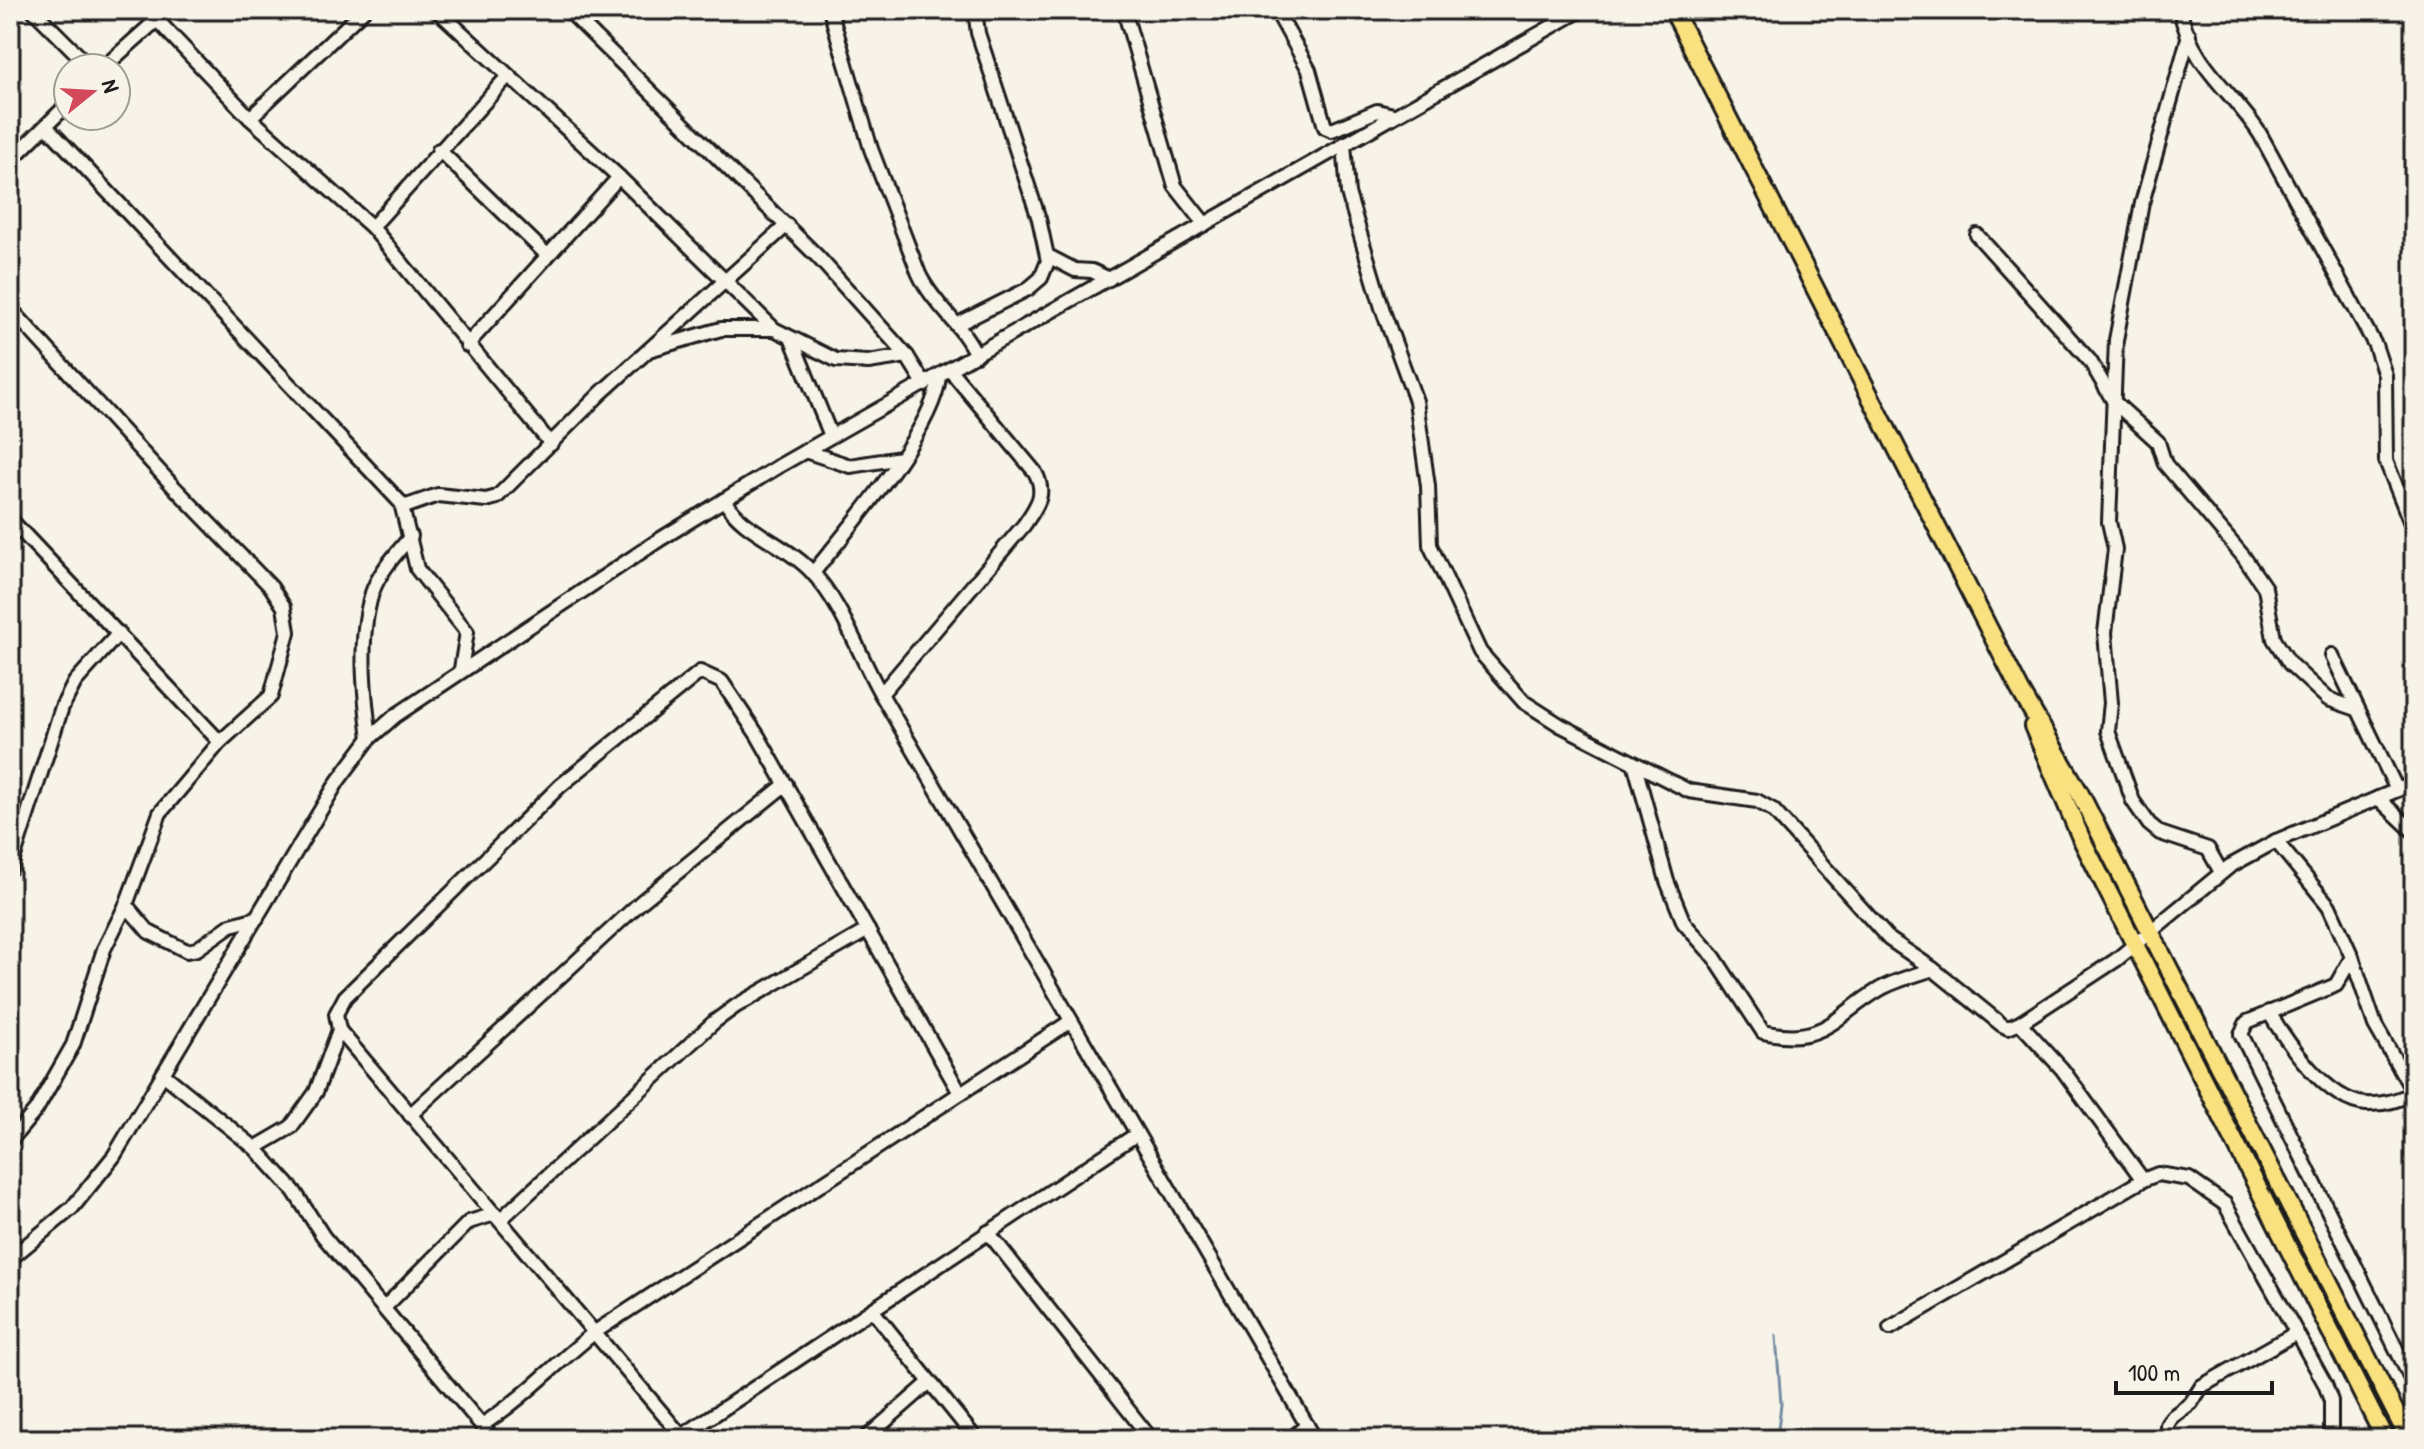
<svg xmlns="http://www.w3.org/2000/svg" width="2424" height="1449" font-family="'Patrick Hand',sans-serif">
  <rect width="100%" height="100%" fill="#f7f3e8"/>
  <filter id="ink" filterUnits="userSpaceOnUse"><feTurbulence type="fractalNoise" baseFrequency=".0125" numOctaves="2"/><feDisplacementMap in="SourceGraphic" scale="16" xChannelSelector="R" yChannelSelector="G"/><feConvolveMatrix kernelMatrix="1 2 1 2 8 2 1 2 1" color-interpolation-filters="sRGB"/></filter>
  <g filter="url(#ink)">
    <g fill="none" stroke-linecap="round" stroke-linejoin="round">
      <path stroke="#758ba1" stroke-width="3" d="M1776 1336 1781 1404 1777 1439"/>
      <defs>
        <g id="minor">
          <path d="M33 10 91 68"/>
          <path d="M437 10 619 177 774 329 836 360 868 362 907 356"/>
          <path d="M568 10 818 257 907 356 925 385"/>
          <path d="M830 10 871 149 919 274C933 304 962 324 976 355"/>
          <path d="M1124 10 1175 186 1205 224"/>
          <path d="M1276 10 1309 70 1325 127 1332 130 1377 111 1393 115"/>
          <path d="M2180 10C2192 67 2230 88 2260 134L2375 345 2385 375 2386 461 2414 531"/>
          <path d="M157 20 250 118 372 227 551 444"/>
          <path d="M2189 35 2142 203 2116 340 2109 522 2115 549 2105 633 2111 703 2108 731 2133 801 2149 824 2160 833 2208 849 2221 872"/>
          <path d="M103 68 168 10"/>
          <path d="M250 118 364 10"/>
          <path d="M47 127 401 503 417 569 467 632 461 669"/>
          <path d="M1344 144 1348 193 1383 311 1416 401 1428 486 1430 545 1480 652 1524 702 1560 725 1689 791 1757 801 1773 810 1889 939 1933 969 2002 1025 2008 1028 2020 1023 2116 960 2230 866 2276 841 2414 783"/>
          <path d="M439 150 546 254"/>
          <path d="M10 161 68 104"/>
          <path d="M372 227 508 76"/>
          <path d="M1977 235 2090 361 2114 402 2158 442 2165 464 2243 556 2265 588 2274 639 2290 664 2328 699 2357 709"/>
          <path d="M1048 256 1075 270 1092 271 1109 279"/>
          <path d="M10 308 173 486 271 587 284 607 288 632 271 696 220 742 160 813 126 905 104 949 73 1045 36 1110 10 1141"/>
          <path d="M958 324 1028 289 1041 278 1048 261 1039 219 978 33 975 10"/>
          <path d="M792 340 831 436"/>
          <path d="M467 345 619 177"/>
          <path d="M652 349 721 329H774"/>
          <path d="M805 451 850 466 901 458"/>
          <path d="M724 500C744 533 783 542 810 570 843 604 858 654 881 694L1024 525C1037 506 1047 494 1035 472L950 370"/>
          <path d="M404 507 438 495 486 500 497 497 601 393 787 225"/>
          <path d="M10 519 220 742"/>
          <path d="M813 573C849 528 934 430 939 377"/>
          <path d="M2332 655 2397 790"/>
          <path d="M881 694 1315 1439"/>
          <path d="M370 738C364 692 358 639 372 593 379 572 397 553 411 536"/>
          <path d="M1635 766 1667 881 1684 923 1714 957 1763 1032C1825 1046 1834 1016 1880 989 1896 980 1916 975 1933 969"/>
          <path d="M2378 798 2414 832"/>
          <path d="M10 869 62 707 75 682 119 633"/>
          <path d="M126 905 149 932 187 951 197 949 231 925 257 918"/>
          <path d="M2352 957 2336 985 2247 1022 2241 1034 2414 1385"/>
          <path d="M2269 1012C2287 1043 2327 1101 2366 1104 2384 1105 2398 1100 2414 1093L2375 1025 2352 957 2329 906 2276 841"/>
          <path d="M2020 1023 2062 1069 2143 1180"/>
          <path d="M339 1030 684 1439"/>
          <path d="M163 1074 255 1148 294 1191 323 1236 493 1439"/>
          <path d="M410 1115 641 902 786 784"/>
          <path d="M255 1148 291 1127 316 1092 339 1030 336 1014 345 997 560 786 700 672 722 682 758 736 960 1093"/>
          <path d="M500 1220 714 1022 736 1006 868 930"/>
          <path d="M988 1232 1151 1439"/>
          <path d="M10 1259 72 1208 114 1156 338 781 370 738 395 716 659 540 779 466 1581 10"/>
          <path d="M384 1308 469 1222 495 1214"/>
          <path d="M873 1311 976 1439"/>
          <path d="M1890 1328 2143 1180 2158 1174 2189 1179 2225 1204 2325 1384 2331 1401V1433"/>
          <path d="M482 1425C523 1399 556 1363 595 1332L1071 1021"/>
          <path d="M682 1436 1137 1134"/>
          <path d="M865 1439 930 1382"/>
          <path d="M1291 1439 1307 1425"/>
          <path d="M2168 1439 2167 1425 2172 1417 2191 1403 2202 1386 2296 1333"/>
        </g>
        <g id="major">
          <path d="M1673 10 2020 690 2079 792 2409 1439"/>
          <path d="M2033 726 2081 838 2385 1439"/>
        </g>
      </defs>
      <use href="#minor" stroke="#1c1c1c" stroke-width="18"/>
      <use href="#major" stroke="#1c1c1c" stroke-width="22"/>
      <use href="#minor" stroke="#f7f3e8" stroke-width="12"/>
      <use href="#major" stroke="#fae180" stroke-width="16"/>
    </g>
  </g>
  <rect width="2424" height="1449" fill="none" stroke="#f7f3e8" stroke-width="40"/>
  <rect x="20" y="20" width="2384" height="1409" fill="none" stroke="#1c1c1c" stroke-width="3" filter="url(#ink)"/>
  <g transform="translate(92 92) rotate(72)"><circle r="38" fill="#f7f3e8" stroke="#9f9d96" stroke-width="2"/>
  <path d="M0-6L14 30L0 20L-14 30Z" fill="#d1495b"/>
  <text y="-12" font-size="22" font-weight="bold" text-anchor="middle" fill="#1c1c1c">N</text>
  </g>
  <path d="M2116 1381v12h156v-12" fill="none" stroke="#1c1c1c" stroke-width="4"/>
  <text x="2128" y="1381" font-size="24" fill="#1c1c1c" stroke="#f7f3e8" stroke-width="6" paint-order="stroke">100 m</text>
</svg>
